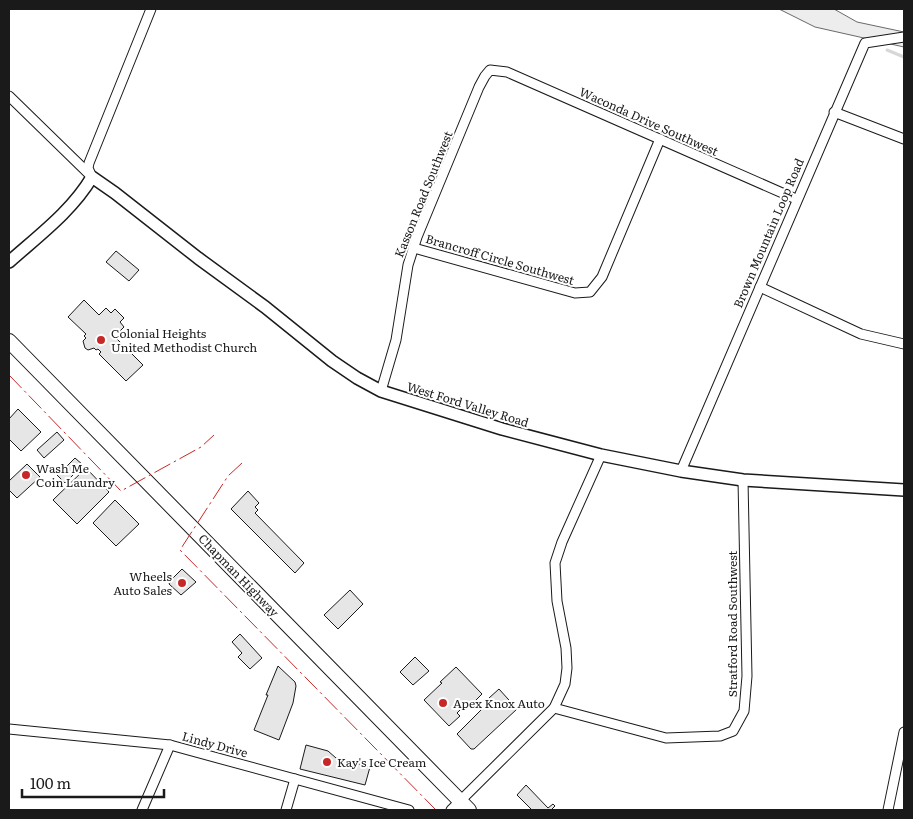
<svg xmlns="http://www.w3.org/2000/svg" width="913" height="819" font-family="Literata,serif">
  <rect width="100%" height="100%" fill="#fff"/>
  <path fill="#ededed" stroke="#6a6a6a" d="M779 9H834L857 22 904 32V47L815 27Z"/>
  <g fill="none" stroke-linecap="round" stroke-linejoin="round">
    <path stroke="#d7d7d7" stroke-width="3" d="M887 50 904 57"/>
  </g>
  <g fill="#e6e6e6" stroke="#1a1a1a">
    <path d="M116 251 139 270 129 281 106 262Z"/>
    <path d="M84 300 99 315 106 308 111 313 115 309 124 318 120 322 124 327 118 333 116 331 112 334 143 365 126 381 99 354 101 352 98 349 96 350 94 348 88 350 85 348 83 341 86 338 84 336 86 334 68 317Z"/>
    <path d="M18 409 41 432 21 451 9 439V419Z"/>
    <path d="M57 432 64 440 44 458 37 450Z"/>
    <path d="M75 458 83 465 65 483 56 474 62 468 64 469Z"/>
    <path d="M27 464 40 477 17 498 9 490V481Z"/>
    <path d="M86 468 109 492 77 524 53 500Z"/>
    <path d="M248 491 259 503 255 507 258 510 255 513 304 563 295 573 231 509Z"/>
    <path d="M115 500 139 524 116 546 93 523Z"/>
    <path d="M182 569 196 582 181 595 169 584 171 580Z"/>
    <path d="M350 590 363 604 338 629 324 615Z"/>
    <path d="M240 634 262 658 250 669 238 657 242 653 232 642Z"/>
    <path d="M415 657 429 671 413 685 400 672Z"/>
    <path d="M278 666 295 682 296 686 293 703 279 740 254 730 268 695H266Z"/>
    <path d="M456 667 482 694 469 707 466 704 457 713 460 716 449 726 424 700 442 683 440 682Z"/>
    <path d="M499 689 517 709 474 749H471L457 734 491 700 489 698Z"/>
    <path d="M306 745 328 751 336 758 370 767 365 785 300 769Z"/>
    <path d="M526 785 548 808 553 804 555 806 551 810H532L517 795Z"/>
  </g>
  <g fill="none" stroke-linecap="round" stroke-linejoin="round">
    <defs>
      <g id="minor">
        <path d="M9 96 89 174"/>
        <path d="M834 112 904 139"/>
        <path d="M92 177 88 168 89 163 151 9"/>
        <path d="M414 248 575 293 590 292 602 277 660 139"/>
        <path d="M760 287 861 334 904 344"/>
        <path d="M381 391 396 340 408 265 417 237 479 87 485 76 490 70 507 72 796 199"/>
        <path d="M681 471 865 43 904 37"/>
        <path d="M554 708 666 738 720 736 733 731 744 711 747 676 743 480"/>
        <path d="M9 729 170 745 409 810"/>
        <path d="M142 810 170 745"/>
        <path d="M286 810 295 779"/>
        <path d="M451 810 554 708 565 684 567 668 566 648 557 601 555 563 562 542 601 455"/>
        <path d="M888 810 904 732"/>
      </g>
      <path id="tertiary" d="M9 262C38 236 72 211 92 177L115 193 198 258 265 307 332 361 357 378 381 391 502 429 601 455 681 471 743 480 904 490"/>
      <path id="trunk" d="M9 341 469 810"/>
    </defs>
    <use href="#minor" stroke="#1a1a1a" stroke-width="11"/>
    <use href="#tertiary" stroke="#1a1a1a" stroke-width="14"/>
    <use href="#trunk" stroke="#1a1a1a" stroke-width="16"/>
    <use href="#minor" stroke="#fff" stroke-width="9"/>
    <use href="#tertiary" stroke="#fff" stroke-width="11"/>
    <use href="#trunk" stroke="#fff" stroke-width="14"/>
    <g stroke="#c62828" stroke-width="1" stroke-dasharray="18 4 2.5 4" stroke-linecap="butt">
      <path d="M9 375 121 491 201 447 214 435"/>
      <path d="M242 463 228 476 180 550 436 810"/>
    </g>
  </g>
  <g fill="#c62828" stroke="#fff" stroke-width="2">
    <circle cx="101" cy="340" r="5"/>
    <circle cx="26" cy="475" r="5"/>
    <circle cx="182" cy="583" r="5"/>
    <circle cx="443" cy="703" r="5"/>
    <circle cx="327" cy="762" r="5"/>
  </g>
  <g text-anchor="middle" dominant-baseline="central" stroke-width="4" stroke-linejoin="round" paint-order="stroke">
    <g font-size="12" fill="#1a1a1a" stroke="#fff">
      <text transform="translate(649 121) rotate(24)">Waconda Drive Southwest</text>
      <text transform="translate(423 194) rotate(-68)">Kasson Road Southwest</text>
      <text transform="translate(768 233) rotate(-67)">Brown Mountain Loop Road</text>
      <text transform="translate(500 259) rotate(16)">Brancroff Circle Southwest</text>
      <text transform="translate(468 404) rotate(17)">West Ford Valley Road</text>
      <text transform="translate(239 575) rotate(46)">Chapman Highway</text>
      <text transform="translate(732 624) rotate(-90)">Stratford Road Southwest</text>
      <text transform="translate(215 744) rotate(15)">Lindy Drive</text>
    </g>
    <g font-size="12" fill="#1a1a1a" stroke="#fff" text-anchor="start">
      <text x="111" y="333">Colonial Heights<tspan x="111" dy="14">United Methodist Church</tspan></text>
      <text x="36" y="468">Wash Me<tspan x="36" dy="14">Coin Laundry</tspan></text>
      <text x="172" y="576" text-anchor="end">Wheels<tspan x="172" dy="14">Auto Sales</tspan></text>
      <text x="453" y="703">Apex Knox Auto</text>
      <text x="337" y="762">Kay's Ice Cream</text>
    </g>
  </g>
  <rect width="913" height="819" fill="none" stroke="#1a1a1a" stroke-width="20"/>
  <path d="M22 789v8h142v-8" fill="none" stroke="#1a1a1a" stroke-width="2.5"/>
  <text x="30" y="789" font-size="15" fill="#1a1a1a" stroke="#ffffff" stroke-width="4" paint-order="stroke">100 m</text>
</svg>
